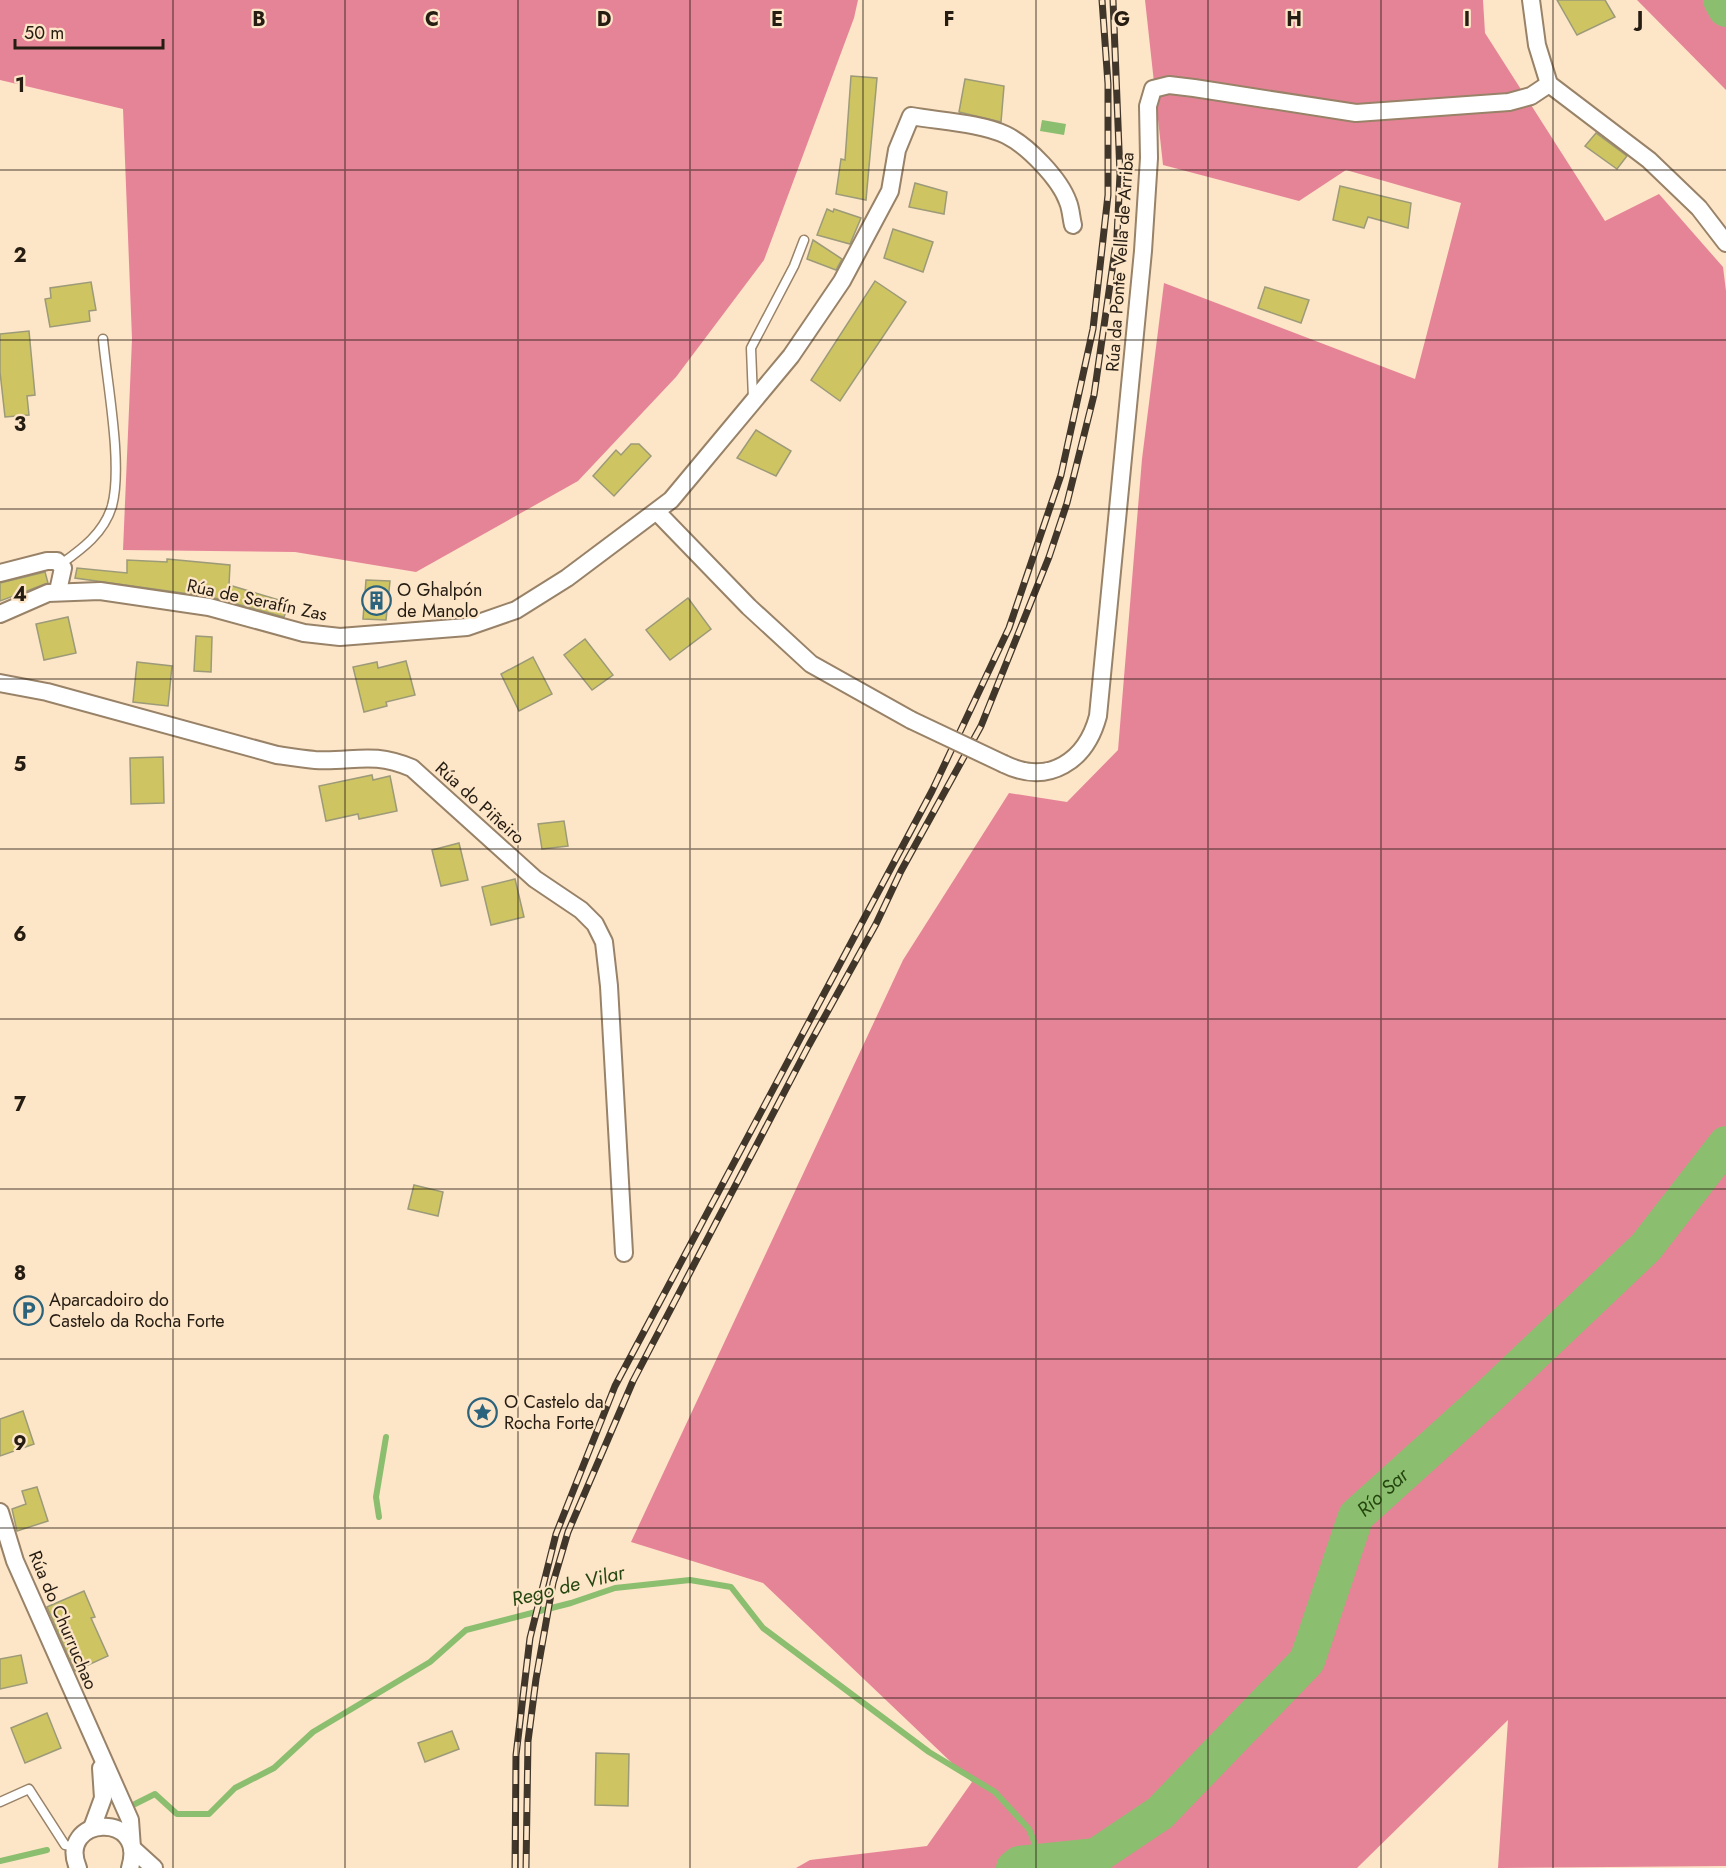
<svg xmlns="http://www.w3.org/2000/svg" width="1726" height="1868" font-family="Jost,sans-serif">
  <rect width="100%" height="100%" fill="#fde5c8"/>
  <g fill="#e68497">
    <path d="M0 0H858L854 18 764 260 676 377 578 481 416 572 295 552 123 550 132 339 123 109 0 80Z"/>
    <path d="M1145 0H1483L1485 33 1605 221 1659 194 1723 267 1726 291V1866L1498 1868 1508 1720 1357 1868H796L810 1860 927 1846 972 1782 763 1583 631 1542 903 960 1009 793 1067 802 1118 750 1142 459 1164 283 1415 379 1461 203 1346 170 1299 201 1163 165Z"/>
    <path d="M1637 0H1726V90Z"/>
  </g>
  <path fill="#8bbe6f" d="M1042 120 1066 124 1064 135 1040 131Z"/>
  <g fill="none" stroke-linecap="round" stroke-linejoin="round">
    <g stroke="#8bbe6f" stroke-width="6">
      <path d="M379 1517 376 1497 386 1437"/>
      <path d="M135 1804 155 1794 177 1814H209L235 1788 274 1768 313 1732 430 1662 466 1630 571 1603 615 1588 690 1580 731 1587 763 1628 929 1752 995 1792 1029 1829 1042 1861"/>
      <path d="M0 1861 47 1850"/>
    </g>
    <g stroke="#8bbe6f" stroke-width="36">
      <path d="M1721 0 1726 9"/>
      <path id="s1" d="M1014 1868 1019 1864 1096 1856 1160 1813 1307 1661 1356 1516 1489 1396 1646 1247 1726 1144"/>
    </g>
  </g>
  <g fill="#cec562" stroke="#9c9a78" stroke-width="1.5">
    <path d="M1557 0H1605L1615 17 1577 35Z"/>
    <path d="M851 76 877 78 866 200 836 194 841 159 845 160Z"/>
    <path d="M965 79 1004 86 1001 122 959 112Z"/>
    <path d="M1596 133 1627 156 1617 169 1585 146Z"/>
    <path d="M915 183 947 192 944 214 909 207Z"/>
    <path d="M1340 186 1411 203 1408 228 1368 217 1364 228 1333 220Z"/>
    <path d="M827 209 833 212 834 209 861 218 850 244 817 235Z"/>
    <path d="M893 229 933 242 923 272 884 258Z"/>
    <path d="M813 240 842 259 836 270 807 259Z"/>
    <path d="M875 281 906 302 840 401 811 380Z"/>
    <path d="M91 282 96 310 89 311 90 321 50 327 45 299 51 298 50 288Z"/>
    <path d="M1265 287 1309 300 1301 323 1258 308Z"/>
    <path d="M29 331 35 395 27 396 29 415 5 417 0 372V334Z"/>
    <path d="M756 430 791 451 776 476 737 458Z"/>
    <path d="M631 444H639L651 456 614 496 593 476 616 450 621 455Z"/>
    <path d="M167 559 230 565 229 585 289 603 284 617 211 597 75 578 77 568 127 573V560L167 562Z"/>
    <path d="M45 572 48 583 0 601V583Z"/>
    <path d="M366 580 390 581 386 620 363 619Z"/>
    <path d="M688 598 711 629 670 660 646 630Z"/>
    <path d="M68 617 76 653 44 660 36 624Z"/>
    <path d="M196 636 212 637 211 672 194 671Z"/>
    <path d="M585 639 613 675 592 690 564 655Z"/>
    <path d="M533 657 552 694 519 711 501 674Z"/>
    <path d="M406 661 415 695 386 702 387 706 364 712 353 667 377 662 378 668Z"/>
    <path d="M137 662 172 666 168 706 133 702Z"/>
    <path d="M163 757 164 803 131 804 130 758Z"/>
    <path d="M372 775 373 780 390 776 397 811 359 819 358 814 326 821 319 786Z"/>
    <path d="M564 821 568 846 542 849 538 824Z"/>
    <path d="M459 843 468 880 441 886 432 850Z"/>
    <path d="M515 879 524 917 491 925 482 887Z"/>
    <path d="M414 1185 443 1192 438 1216 408 1209Z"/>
    <path d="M23 1411 34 1444 0 1456V1419Z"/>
    <path d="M37 1487 48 1521 17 1531 12 1509 26 1504 22 1491Z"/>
    <path d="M84 1591 95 1617 91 1618 108 1656 75 1671 47 1607Z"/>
    <path d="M21 1655 27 1683 0 1689V1659Z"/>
    <path d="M47 1713 61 1748 25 1763 11 1728Z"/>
    <path d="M452 1731 459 1749 425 1762 418 1743Z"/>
    <path d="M596 1753 629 1754 628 1806 595 1805Z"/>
  </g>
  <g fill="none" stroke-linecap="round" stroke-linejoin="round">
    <defs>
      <g id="service">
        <path d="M753 399 751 348 794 266 804 240"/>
        <path d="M61 564C82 549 104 533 112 506 123 465 107 383 103 339"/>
        <path d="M0 1802 29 1789 65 1845 76 1847"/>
      </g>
      <g id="minor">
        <path d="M1531 0 1537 45 1549 84 1649 160 1699 208 1726 243"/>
        <path d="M657 512 749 607 811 664 911 720"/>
        <path d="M0 573 47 561H57L63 568 58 591"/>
        <path d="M0 614 48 593 100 591 209 607 304 633 340 637 467 627 516 610 567 578 671 500 791 356 842 281 890 191 897 150 911 116C939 121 981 123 1006 135 1028 146 1060 179 1068 202 1071 209 1071 217 1073 225"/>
        <path d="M0 683 47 692 277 755C290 757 302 759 315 760 355 762 371 751 412 768L535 879 581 910 595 924 604 942 609 986 624 1253"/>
        <path d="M1004 764C1049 786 1086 761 1098 716L1143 251 1149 158 1148 106 1153 89 1169 85 1194 88 1356 113 1509 102 1531 96 1549 84"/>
        <path d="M0 1512 15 1561 130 1820 132 1848"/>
        <path d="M92 1828 103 1798 101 1768"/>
        <path d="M132 1848 154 1868"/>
        <path d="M78 1868C56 1816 148 1810 130 1868"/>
      </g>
    </defs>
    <use href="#service" stroke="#988268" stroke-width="11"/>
    <use href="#minor" stroke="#988268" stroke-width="20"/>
    <use href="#service" stroke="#fff" stroke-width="8"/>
    <use href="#minor" stroke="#fff" stroke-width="16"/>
    <defs>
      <g id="rail">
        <path d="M515 1868 516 1755 530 1638 556 1534 615 1386 932 791 1009 628 1061 475 1093 329 1108 195V84L1102 0"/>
        <path d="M526 1868 528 1741 536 1679 553 1583 568 1532 633 1381 809 1045 876 924 901 871 981 726 1049 557 1067 503 1094 395 1117 236 1120 174 1113 0"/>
      </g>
    </defs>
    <use href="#rail" stroke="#41362a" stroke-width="7"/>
    <use href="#rail" stroke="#fde5c8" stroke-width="4.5" stroke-dasharray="14" stroke-linecap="butt"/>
    <defs>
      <path id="minor-bridge" d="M911 720 1004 764"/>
    </defs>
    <use href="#minor-bridge" stroke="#988268" stroke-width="20" stroke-linecap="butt"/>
    <use href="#minor-bridge" stroke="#fff" stroke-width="16"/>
  </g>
  <path fill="none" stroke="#251c12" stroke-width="1.5" stroke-opacity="0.55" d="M173 0V1868M345 0V1868M518 0V1868M690 0V1868M863 0V1868M1036 0V1868M1208 0V1868M1381 0V1868M1553 0V1868M0 170H1726M0 340H1726M0 509H1726M0 679H1726M0 849H1726M0 1019H1726M0 1189H1726M0 1359H1726M0 1528H1726M0 1698H1726"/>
  <defs>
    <symbol id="building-ring" viewBox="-11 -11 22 22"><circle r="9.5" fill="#fde5c8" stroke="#2b637d" stroke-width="1.5"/><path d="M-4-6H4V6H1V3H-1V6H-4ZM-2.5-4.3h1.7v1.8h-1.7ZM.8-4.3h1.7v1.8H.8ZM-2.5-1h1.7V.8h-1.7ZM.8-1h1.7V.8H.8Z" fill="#2b637d"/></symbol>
    <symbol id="parking-ring" viewBox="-11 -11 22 22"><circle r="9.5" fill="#fde5c8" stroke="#2b637d" stroke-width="1.5"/><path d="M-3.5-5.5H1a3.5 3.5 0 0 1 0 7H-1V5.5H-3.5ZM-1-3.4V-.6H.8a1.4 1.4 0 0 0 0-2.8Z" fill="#2b637d"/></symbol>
    <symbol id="sight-ring" viewBox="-11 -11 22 22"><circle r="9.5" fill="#fde5c8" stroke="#2b637d" stroke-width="1.5"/><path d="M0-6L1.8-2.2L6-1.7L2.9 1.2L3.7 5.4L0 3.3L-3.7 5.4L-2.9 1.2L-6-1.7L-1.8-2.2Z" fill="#2b637d"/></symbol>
  </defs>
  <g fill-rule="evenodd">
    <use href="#building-ring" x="360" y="584" width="33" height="33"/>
    <use href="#parking-ring" x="12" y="1294" width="33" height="33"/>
    <use href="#sight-ring" x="466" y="1396" width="33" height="33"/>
  </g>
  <g text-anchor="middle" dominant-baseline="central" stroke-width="4.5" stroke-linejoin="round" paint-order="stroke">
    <g font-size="18" fill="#251c12" stroke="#fde5c8">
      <text transform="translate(1120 262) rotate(-86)">Rúa da Ponte Vella de Arriba</text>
      <text transform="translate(257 600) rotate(12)">Rúa de Serafín Zas</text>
      <text transform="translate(480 803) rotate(42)">Rúa do Piñeiro</text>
      <text transform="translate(63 1620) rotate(67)">Rúa do Churruchao</text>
    </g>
    <g font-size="18" fill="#251c12" stroke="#fde5c8" text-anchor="start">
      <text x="397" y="590">O Ghalpón<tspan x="397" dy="21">de Manolo</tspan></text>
      <text x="49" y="1300">Aparcadoiro do<tspan x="49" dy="21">Castelo da Rocha Forte</tspan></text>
      <text x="504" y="1402">O Castelo da<tspan x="504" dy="21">Rocha Forte</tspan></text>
    </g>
    <g font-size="20" font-style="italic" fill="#25460e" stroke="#fde5c8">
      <text stroke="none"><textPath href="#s1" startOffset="561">Río Sar</textPath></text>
      <text transform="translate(568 1586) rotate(-14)">Rego de Vilar</text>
    </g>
  </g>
  <g font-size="20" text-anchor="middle" font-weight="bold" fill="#251c12" stroke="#fde5c8" stroke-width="4.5" stroke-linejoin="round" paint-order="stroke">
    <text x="259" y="26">B</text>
    <text x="432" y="26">C</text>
    <text x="604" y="26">D</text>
    <text x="777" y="26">E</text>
    <text x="949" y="26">F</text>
    <text x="1122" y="26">G</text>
    <text x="1294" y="26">H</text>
    <text x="1467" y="26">I</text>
    <text x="1640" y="26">J</text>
    <text x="20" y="92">1</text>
    <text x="20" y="262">2</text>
    <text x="20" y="431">3</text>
    <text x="20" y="601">4</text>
    <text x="20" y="771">5</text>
    <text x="20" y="941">6</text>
    <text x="20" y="1111">7</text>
    <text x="20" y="1280">8</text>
    <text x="20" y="1450">9</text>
  </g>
  <path d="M15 39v9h148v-9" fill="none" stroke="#251c12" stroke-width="3"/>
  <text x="24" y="39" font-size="18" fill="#251c12" stroke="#fde5c8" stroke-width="4.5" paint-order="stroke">50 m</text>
</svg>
